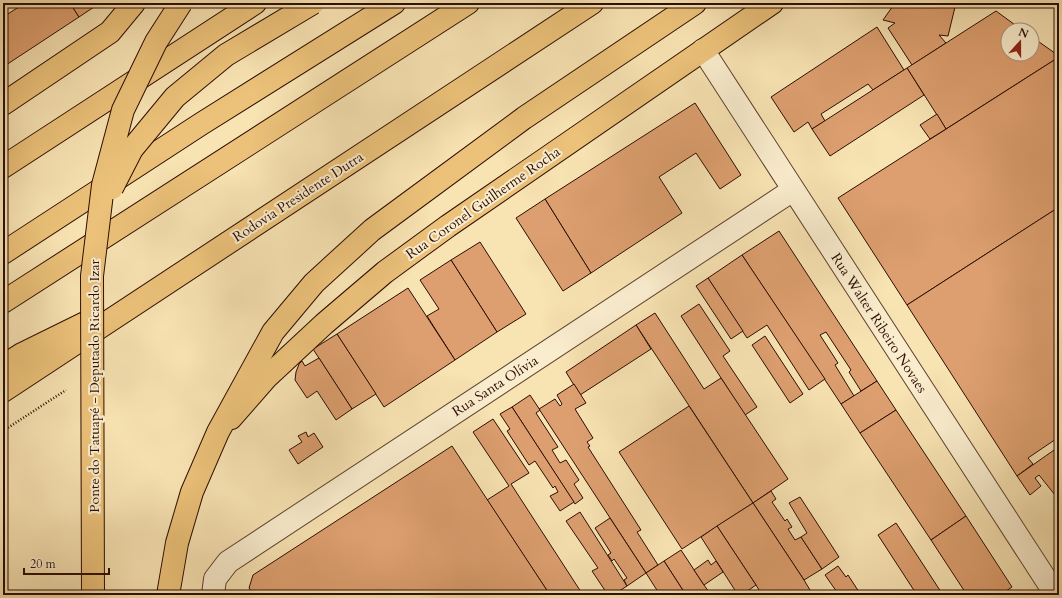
<svg xmlns="http://www.w3.org/2000/svg" width="1062" height="598" font-family="Cardo,serif">
  <rect width="100%" height="100%" fill="#f8e3b3"/>
  <filter id="stains"><feTurbulence type="fractalNoise" baseFrequency=".005" numOctaves="4"/><feColorMatrix values="0 0 0 0 .2 0 0 0 0 .09 0 0 0 0 .02 0 0 0 .5 -.17"/></filter>
  <radialGradient id="worn" r=".72"><stop offset=".6" stop-color="#630" stop-opacity="0"/><stop offset="1" stop-color="#630" stop-opacity=".3"/></radialGradient>
  <g fill="#dd9f6f" stroke="#2c0d02">
    <path d="M25 3H70L79 17 3 67V17Z"/>
    <path d="M70 3H100L79 17Z"/>
    <path d="M895 3H956L948 36 939 35 946 43 912 65 888 28 895 23 883 20Z"/>
    <path d="M996 11 1022 30H1008V54H1032V37L1059 56V57L946 129 907 68Z"/>
    <path d="M877 27 904 70 873 90 868 84 821 114 825 121 812 129 808 122 794 132 771 97Z"/>
    <path d="M1059 57V207L907 305 838 198Z"/>
    <path d="M907 68 924 95 830 156 812 129Z"/>
    <path d="M695 103 741 175 720 189 696 153 659 177 682 213 591 273 545 199Z"/>
    <path d="M937 114 946 129 930 139 920 125Z"/>
    <path d="M545 199 591 273 563 291 516 218Z"/>
    <path d="M1059 207V437L1028 458 1033 464 1017 476 907 305Z"/>
    <path d="M779 231 877 381 861 391 849 372 851 370 826 332 820 335 838 363 835 365 854 396 841 404 742 255Z"/>
    <path d="M480 242 526 314 497 332 451 260Z"/>
    <path d="M742 255 825 379 809 390 767 325 747 338 708 278Z"/>
    <path d="M451 260 497 332 455 360 427 316 439 309 420 280Z"/>
    <path d="M708 278 743 331 731 339 696 286Z"/>
    <path d="M408 288 455 360 384 407 337 334Z"/>
    <path d="M699 304 730 351 723 356 757 407 745 415 681 316Z"/>
    <path d="M655 313 704 389 721 378 788 479 753 503 636 325Z"/>
    <path d="M636 325 651 349 580 395 566 372Z"/>
    <path d="M337 334 376 394 352 409 313 349Z"/>
    <path d="M765 336 803 394 790 403 752 345Z"/>
    <path d="M319 358 352 409 336 420 317 391 307 398 295 380 296 372 299 364 302 361 305 366Z"/>
    <path d="M877 381 896 410 860 433 841 404Z"/>
    <path d="M574 384 586 403 575 409 593 438 587 442 590 446 588 447 641 530 637 532 658 565 646 573 539 409 555 399 560 406 562 404 557 395Z"/>
    <path d="M530 395 540 410 536 413 558 447 552 450 560 463 566 460 579 480 574 484 583 498 575 504 512 407Z"/>
    <path d="M689 406 753 503 682 549 619 452Z"/>
    <path d="M512 407 574 502 560 511 550 496 558 492 555 486 553 488 535 461 529 465 507 431 510 429 500 414Z"/>
    <path d="M896 410 966 516 931 540 860 433Z"/>
    <path d="M493 419 529 473 511 484 583 595H558L556 592 553 595H550L487 500 509 486 473 432Z"/>
    <path d="M306 432 308 437 314 433 323 447 298 464 289 450 302 442 298 436Z"/>
    <path d="M452 446 550 595H254L249 588 253 575Z"/>
    <path d="M1057 448 1059 451V500L1039 475 1035 478 1041 486 1030 495 1017 476Z"/>
    <path d="M771 491 776 499 772 502 785 521 787 519 792 527 788 529 795 540 801 537 822 569 804 580 753 503Z"/>
    <path d="M800 497 839 557 822 569 801 537 807 533 789 503Z"/>
    <path d="M753 503 804 580 813 595H762L756 585 717 526Z"/>
    <path d="M580 512 627 586 613 595H608L592 571 598 568 566 521Z"/>
    <path d="M966 516 1012 587 1000 595H967L931 540Z"/>
    <path d="M610 518 646 573 627 586 624 580 627 578 614 559 612 561 608 555 611 553 595 528Z"/>
    <path d="M896 523 943 595H917L878 535Z"/>
    <path d="M717 526 756 585 746 592 748 595H738L701 537Z"/>
    <path d="M681 550 704 585 711 595H686L664 561Z"/>
    <path d="M708 560 711 565 716 561 723 572 704 585 694 570Z"/>
    <path d="M664 561 686 595H660L646 573Z"/>
    <path d="M838 566 846 577 848 575 861 595H839L825 575Z"/>
  </g>
  <g fill="none" stroke-linecap="round" stroke-linejoin="round">
    <defs>
      <g id="minor">
        <path d="M703 50 1056 595"/>
        <path d="M213 595 215 579 228 562 793 190"/>
      </g>
      <g id="major">
        <path d="M3 104 110 32 134 3"/>
        <path d="M231 418 266 378 324 324 385 272 448 226 772 3"/>
      </g>
      <g id="highway">
        <path d="M3 167 255 3"/>
        <path d="M3 253 201 124 394 3"/>
        <path d="M3 302 468 3"/>
        <path d="M3 366 22 354 85 323"/>
        <path d="M3 391 592 3"/>
        <path d="M168 595 177 543 192 492 218 432 273 332 314 283 372 230 524 118 695 3"/>
      </g>
    </defs>
    <use href="#minor" stroke="#5f422e" stroke-width="24"/>
    <use href="#major" stroke="#2c0d02" stroke-width="24"/>
    <use href="#highway" stroke="#2c0d02" stroke-width="24"/>
    <path stroke="#2c0d02" stroke-width="2.5" stroke-dasharray="1 2" stroke-linecap="butt" d="M3 431 66 390"/>
    <use href="#minor" stroke="#faedce" stroke-width="22"/>
    <use href="#major" stroke="#ecc27a" stroke-width="22"/>
    <use href="#highway" stroke="#ecc27a" stroke-width="22"/>
    <defs>
      <g id="highway-bridge">
        <path d="M112 188 132 149 175 97 226 55 313 3"/>
        <path d="M93 595 92 276 103 185 123 110 156 42 181 3"/>
      </g>
    </defs>
    <use href="#highway-bridge" stroke="#2c0d02" stroke-width="24" stroke-linecap="butt"/>
    <use href="#highway-bridge" stroke="#ecc27a" stroke-width="22"/>
  </g>
  <g text-anchor="middle" dominant-baseline="central" stroke-width="4" stroke-linejoin="round" paint-order="stroke">
    <g font-size="14" fill="#2c0d02" stroke="#faedce">
      <text transform="translate(298 197) rotate(-33)">Rodovia Presidente Dutra</text>
      <text transform="translate(483 203) rotate(-35)">Rua Coronel Guilherme Rocha</text>
      <text transform="translate(879 323) rotate(57)">Rua Walter Ribeiro Novaes</text>
      <text transform="translate(94 386) rotate(-90)">Ponte do Tatuapé - Deputado Ricardo Izar</text>
      <text transform="translate(495 386) rotate(-33)">Rua Santa Olívia</text>
    </g>
  </g>
  <rect width="1062" height="598" fill="none" stroke="#f8e3b3" stroke-width="16"/>
  <rect x="4" y="4" width="1054" height="590" fill="none" stroke="#2c0d02" stroke-width="2"/>
  <rect x="8" y="8" width="1046" height="582" fill="none" stroke="#2c0d02"/>
  <g transform="translate(1020 42) rotate(21)"><circle r="19" fill="#faedce" stroke="#a8937c"/>
  <path d="M0-3L7 15L0 10L-7 15Z" fill="#8f2418"/>
  <text y="-6" font-size="11" font-weight="bold" text-anchor="middle" fill="#2c0d02">N</text>
  </g>
  <path d="M24 568v6h85v-6" fill="none" stroke="#2c0d02" stroke-width="2"/>
  <text x="30" y="568" font-size="12" fill="#2c0d02" stroke="#faedce" stroke-width="3" paint-order="stroke">20 m</text>
  <rect width="100%" height="100%" filter="url(#stains)"/>
  <rect width="100%" height="100%" fill="url(#worn)"/>
</svg>
